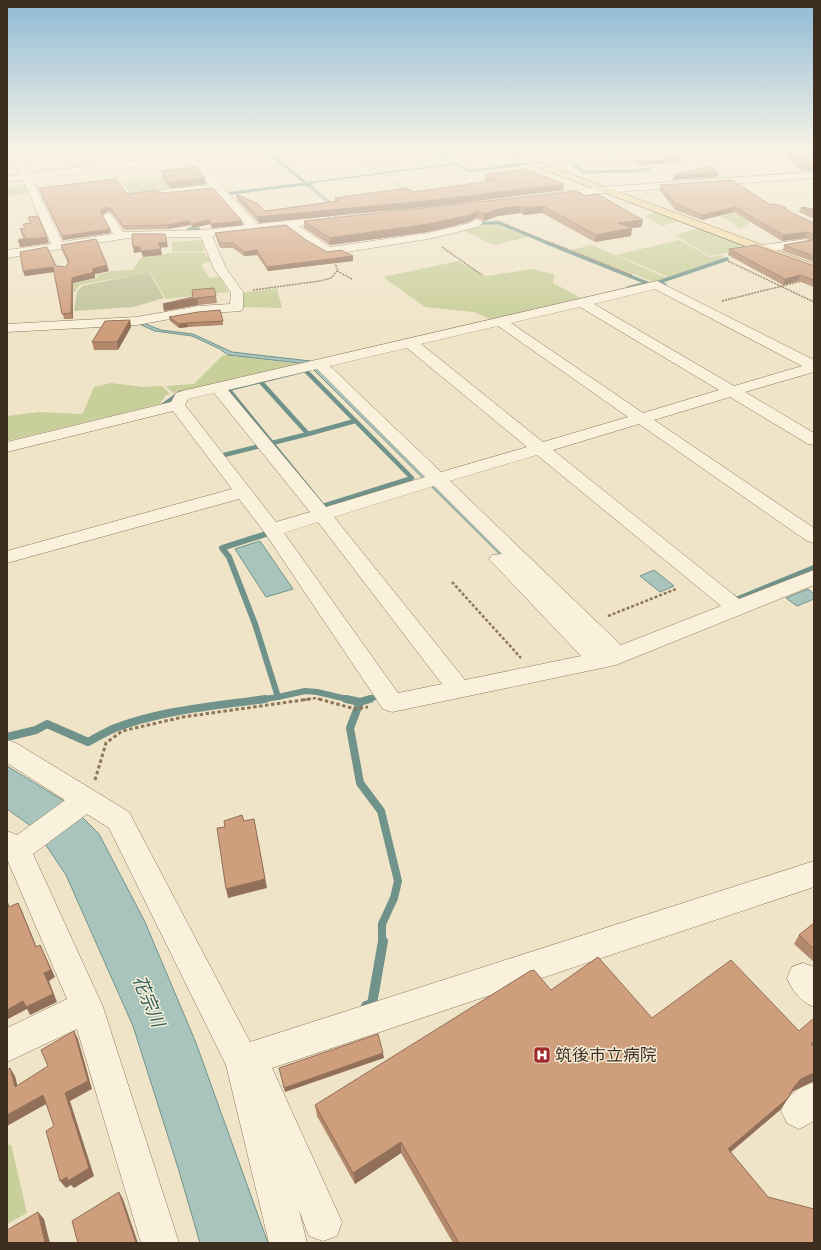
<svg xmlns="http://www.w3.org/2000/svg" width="821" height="1250" font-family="'Source Serif 4','Noto Sans JP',serif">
  <rect width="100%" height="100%" fill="#f0e4c8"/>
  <g fill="#c9cf9b">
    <path d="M163 177 175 180 182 188 189 189 209 185 204 179 214 187 132 196 122 182Z"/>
    <path d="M26 185 30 194 7 196V188Z"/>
    <path d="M706 210H729L750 222 741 229 727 220Z"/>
    <path d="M657 212 680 221 662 226 644 216Z"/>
    <path d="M485 224H496L528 237 494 245 462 230Z"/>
    <path d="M700 228 751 247 710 256 675 235Z"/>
    <path d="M203 240 204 251 172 252V242Z"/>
    <path d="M679 240 710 257 720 255 725 258 669 277 616 255Z"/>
    <path d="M592 245 667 278 654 282 570 250Z"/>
    <path d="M204 252 211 262H204L202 266 210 278 220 277 229 292 166 299 150 272 80 285 75 292 61 293 60 286 98 278 96 275 112 271 133 270 140 258 173 253Z"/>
    <path d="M458 261 486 276 532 269 554 274 553 283 581 298 490 319 474 312 425 307 383 277Z"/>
    <path d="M277 288 282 308 241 307V293Z"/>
    <path d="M223 355 299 364 173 393 166 386 194 384Z"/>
    <path d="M111 383 144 387 162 386 170 394 166 395 160 404 7 441V416L39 412 80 414 83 413 94 387Z"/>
    <path d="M11 1144 27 1213 7 1224V1146Z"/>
  </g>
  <path fill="#bfc49a" d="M149 272 164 298 133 307 74 311 77 292 82 286Z"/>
  <g fill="#a9c4bc" stroke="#6f938a">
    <path d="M432 151H435L469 170 510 166 468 172 455 164 308 183 345 215H343L304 183 453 164Z"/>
    <path d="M143 323 161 330 193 334 232 352 310 361 315 363 601 655 308 364 228 355 220 349 192 336 155 331 139 324Z"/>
    <path d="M260 541 293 589 266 597 235 549Z"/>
    <path d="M654 570 674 586 660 592 640 576Z"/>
    <path d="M808 589 814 594V599L797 606 786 598Z"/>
    <path d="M7 766 69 804 99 834 145 922 196 1043 268 1243H200L179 1171 133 1026 66 875 35 829 7 809Z"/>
  </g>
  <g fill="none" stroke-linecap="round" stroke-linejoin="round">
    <g stroke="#6f938a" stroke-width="3">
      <path d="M267 151 308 185"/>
      <path d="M605 151 617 159"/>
      <path d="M575 166 584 172 632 171 649 169"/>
      <path d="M501 167 536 162"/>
      <path d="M225 194 312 183"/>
      <path d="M475 223H499L550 244"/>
      <path d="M189 229H199"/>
    </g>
    <g stroke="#6f938a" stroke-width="3.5">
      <path d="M547 243 647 283"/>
      <path d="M665 285 659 282 727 259"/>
      <path d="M628 288 647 283"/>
    </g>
    <g stroke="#6f938a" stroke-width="4.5">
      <path d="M305 370 412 478 323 506 228 389Z"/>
      <path d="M260 381 308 434 355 421"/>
      <path d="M162 406 180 393"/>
      <path d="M272 443 308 434"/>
      <path d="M224 455 260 446"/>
    </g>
    <g stroke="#6f938a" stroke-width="6">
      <path d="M733 597 736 600 814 568"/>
      <path d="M278 697 305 691 317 692 351 700"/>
      <path d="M258 700 278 697 255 624 229 557 222 548 266 534"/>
      <path d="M367 700 378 696"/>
    </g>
    <g stroke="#6f938a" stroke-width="8">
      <path d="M346 699 360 702 370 699"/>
      <path d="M360 702 350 728 360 783 381 811 398 881 394 898 382 924V942"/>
      <path d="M7 737 36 730 47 724 88 742C97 737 106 732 115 728 163 710 215 706 265 699"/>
    </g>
    <path stroke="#6f938a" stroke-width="10" d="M366 1006 372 1004 383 941"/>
    <defs>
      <g id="minor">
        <path d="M10 151H19L29 173 183 155 180 151H189L192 154 219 151H248L244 154 197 159 257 224 333 216 337 217 338 219 337 221 333 222 299 226 330 247 428 233 470 223 477 219 483 222 478 227 428 239 328 255 307 243 286 227C278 228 257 233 251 231L212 236 226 268 243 292V308L241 311 198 314 137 325 7 332V324L137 317 198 306 230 304 231 292 214 269 201 237 128 238 7 258V250L51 244 23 180 7 182V176L20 175ZM188 160 209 185 163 190 158 193 159 195 163 196 214 190 245 225 205 230 123 232 111 214 107 213 102 216 113 234 62 242 32 179Z"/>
        <path d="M563 155H663L668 158 663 161H563L522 163 517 160 522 157Z"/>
        <path d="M814 172V178L602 193 550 199 545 196 550 193 602 187Z"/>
        <path d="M806 239 810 240 812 242 810 244 764 253 760 251 758 249 760 247 764 245Z"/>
        <path d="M657 281 814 360V372L745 392 814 433V445L808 444 730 397 654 420 814 528V543L807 541 639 424 553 450 739 599 814 570V585L616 665 392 712 383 709 265 533 239 499 7 563V551L232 489 173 411 7 452V442L171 402 176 393 182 391ZM655 289 802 366 734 386 594 304ZM580 307 719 390 643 413 511 323ZM498 326 628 417 543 442 421 344ZM407 348 527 447 441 472 330 366ZM317 369 425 477 326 507 228 390ZM214 393 310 512 276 522 185 405 188 399ZM537 455 721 606 621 645 450 481ZM434 486 502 554 492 555 489 559 581 656 465 680 334 517ZM318 522 442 684 398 693 284 533Z"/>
        <path d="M7 740 16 743 129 812 250 1042 814 861V887L272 1068 342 1222 337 1236 323 1241 309 1236 299 1210 307 1243H269L226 1065 109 828 87 814 33 854 103 1007 179 1243H141L77 1029 7 1062V1028L67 999 7 859V831L17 835 65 800 7 763Z"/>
        <path d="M803 963 814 967V1007C800 1001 793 992 787 978L792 967Z"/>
        <path d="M814 1082V1121L799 1129 787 1123 781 1111C789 1093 796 1089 814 1082Z"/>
      </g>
      <path id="major" d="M495 151H508L814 264V272Z"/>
    </defs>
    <use href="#minor" stroke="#8d765c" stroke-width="1"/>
    <use href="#major" stroke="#5b4430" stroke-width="1"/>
    <g stroke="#8d765c" stroke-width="1" stroke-dasharray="1.5 1" stroke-linecap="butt">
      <path d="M351 151 405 190"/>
      <path d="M370 164 403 160"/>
      <path d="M675 165H686L678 156"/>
      <path d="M493 222 498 221 554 244"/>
    </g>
    <g stroke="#8d765c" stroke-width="1.5" stroke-dasharray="2 1" stroke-linecap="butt">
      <path d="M552 243 632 275"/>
      <path d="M442 247 482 275"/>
      <path d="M728 261 814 302"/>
      <path d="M337 271 352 279"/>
      <path d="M253 290 320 281 331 278 338 270 335 264"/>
      <path d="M722 301 802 281"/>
    </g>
    <g stroke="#8d765c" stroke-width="2.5" stroke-dasharray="3 2" stroke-linecap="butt">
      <path d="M452 582 521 658"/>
      <path d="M608 616 676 589"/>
      <path d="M303 700 316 698 322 700"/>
    </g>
    <g stroke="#8d765c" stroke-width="3" stroke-dasharray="3.5 2.5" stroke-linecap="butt">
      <path d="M319 699 355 709 368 707"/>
      <path d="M95 780 106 743 122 731 183 717 310 699"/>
    </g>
    <use href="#minor" fill="#faf1dc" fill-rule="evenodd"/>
    <use href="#major" fill="#f3d9a0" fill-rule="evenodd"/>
  </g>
  <g fill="#b2896c">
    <path d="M390 151H421L397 156Z"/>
    <path d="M516 151H525L524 154Z"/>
    <path d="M628 151H673L679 159 678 162 639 165 637 162V160H664L668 156 663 154H630Z"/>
    <path d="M783 151H814V171H803L797 168Z"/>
    <path d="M161 171 205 178 206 184 170 188 162 177Z"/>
    <path d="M485 175 563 190 435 206 259 223 237 200 236 194 265 211 335 201V198L414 192 486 182 485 181Z"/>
    <path d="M660 185 769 204 788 211 814 223V262L783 251 784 245 811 240 806 238 782 241 734 212 702 220 675 210 660 190Z"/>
    <path d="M39 188 127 194 158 192 243 225 212 228 210 224 193 228 190 225 168 229 124 230 112 213 107 212 102 215 111 233 63 240 40 192Z"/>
    <path d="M586 196 643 220 641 227 632 228 631 236 595 242 542 213 523 215 520 213 498 216 484 221 476 218 469 222 428 232 330 245 304 228V221Z"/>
    <path d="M801 207 814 209V219L799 212Z"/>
    <path d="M28 217 49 243 20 247 18 240 24 239 22 235 20 229 24 228 30 223Z"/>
    <path d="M215 233 306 240 327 252 353 256V261L268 271 257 255 244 256 233 248H220L216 237Z"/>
    <path d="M61 245 109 271 95 274V278L73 283V319H64L54 272 25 276 23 271 56 266 66 267 68 263 62 250Z"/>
    <path d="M729 249 814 266V287L798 281 783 285 728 255Z"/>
    <path d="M216 296 217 303 198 305 164 311 163 304 193 297Z"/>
    <path d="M169 317 223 321V325L188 327 179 328 170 321Z"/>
    <path d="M130 320 131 327 118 350H94L92 342Z"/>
    <path d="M814 923V962L794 944 799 935Z"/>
    <path d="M551 990 652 1018 799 1031 814 1018V1081L793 1091 780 1110 731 1152 768 1197 814 1243H453L401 1153 355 1184 317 1116 315 1105Z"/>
  </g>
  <g fill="#916f58">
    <path d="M397 151H421L397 156Z"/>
    <path d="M679 159 678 162 639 165 640 162Z"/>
    <path d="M719 172 718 177 673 180 674 175Z"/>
    <path d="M205 178 206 184 170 188 169 182Z"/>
    <path d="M564 184 563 190 435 206 259 223 258 217Z"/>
    <path d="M521 206 520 213 498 216 484 221V214L498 209Z"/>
    <path d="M543 206 542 213 523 215 524 208Z"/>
    <path d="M106 207 107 212 101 216 100 211Z"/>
    <path d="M735 207 734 212 702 220 703 215Z"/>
    <path d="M477 211 476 218 469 222 428 232 330 245V238Z"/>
    <path d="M209 220 210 224 193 228 192 224Z"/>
    <path d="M643 220 641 227 617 230 618 223Z"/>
    <path d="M189 221 190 225 168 229V225Z"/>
    <path d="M242 221 243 225 212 228 211 224Z"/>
    <path d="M632 228 631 236 595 242 596 235Z"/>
    <path d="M110 229 111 233 63 240 62 236Z"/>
    <path d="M807 232 806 238 782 241 783 235Z"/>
    <path d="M47 237 49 243 20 247 18 240Z"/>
    <path d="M167 242 168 247 159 248 158 243Z"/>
    <path d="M133 247H140L141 252 134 253Z"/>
    <path d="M161 249 162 255 143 257 141 251Z"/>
    <path d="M257 250V255L244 256V252Z"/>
    <path d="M353 256V261L268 271 267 267Z"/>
    <path d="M107 265 109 271 95 274V278L73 283V319L71 313 72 278 92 269Z"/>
    <path d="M53 267 54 272 25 276 23 271Z"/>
    <path d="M800 275 798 281 783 285 785 279Z"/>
    <path d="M197 298 198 305 164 311 163 304Z"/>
    <path d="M130 320 131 327 118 350 117 342Z"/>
    <path d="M187 323 188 327 179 328V324Z"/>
    <path d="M254 819 267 888 228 898 226 889Z"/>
    <path d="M18 903 22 911 40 955 36 947Z"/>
    <path d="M40 945 44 953 55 977 49 981 57 1002 30 1015 27 1009 8 1019 7 1017V1010L44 973Z"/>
    <path d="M74 1031 78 1039 92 1089 70 1101 94 1176 74 1188 71 1185 66 1188 60 1181 67 1177 65 1093Z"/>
    <path d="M383 1053 384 1058 285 1092 284 1088Z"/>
    <path d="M10 1068 15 1076 20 1095 15 1087Z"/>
    <path d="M814 1073V1081L793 1091 786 1099 794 1087 801 1079Z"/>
    <path d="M43 1095 48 1103 7 1126V1115Z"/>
    <path d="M788 1098 780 1110 721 1160 728 1149Z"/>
    <path d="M401 1142V1153L355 1184 353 1173Z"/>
    <path d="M119 1192 123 1199 138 1243H136Z"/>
    <path d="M38 1212 44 1219 50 1243H45Z"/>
  </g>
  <g fill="#cf9f7d" stroke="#916f58">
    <path d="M665 151H673L679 159 640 162 637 160H664L670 155Z"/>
    <path d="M789 151H814V166H805L798 162Z"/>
    <path d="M710 166 719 172 674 175Z"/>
    <path d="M196 167 205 178 169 182 161 171Z"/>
    <path d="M525 169 564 184 435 200 258 217 236 194 258 204 265 211 339 201 335 198 406 188 414 192 496 180 485 175Z"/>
    <path d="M116 179 127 194 156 190 158 192 162 193 213 188 242 221 211 224 209 220 192 224 189 221 168 225 123 226 111 209 106 207 100 211 110 229 62 236 39 188Z"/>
    <path d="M732 180 769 204 779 205 786 208 788 211 814 223V235L807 232 783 235 735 207 703 215 676 204 660 185Z"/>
    <path d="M577 191 586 196 595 194 601 196 643 220 618 223 632 228 596 235 543 206 524 208 521 206 498 209 484 214 477 211 470 215 428 224 330 238 304 221Z"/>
    <path d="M801 207 814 209V213Z"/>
    <path d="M38 216 47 237 18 240 26 238 20 229 25 228 23 224 31 223 28 217Z"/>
    <path d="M286 225 306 240 327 252 341 250 353 256 267 267 257 250 244 252 233 243H220L215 233Z"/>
    <path d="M132 234H165L167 242 158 243 161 249 141 251 140 247H133Z"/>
    <path d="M814 236V256L784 245 812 240Z"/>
    <path d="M96 239 107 265 92 269 94 272 72 278 71 313 62 314 53 267 23 271 20 252 47 247 56 266 66 267 69 262 61 245Z"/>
    <path d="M756 245 814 266V280L800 275 785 279 729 249Z"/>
    <path d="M214 288 216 296 197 298 163 304 193 297 192 290Z"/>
    <path d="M220 310 223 321 187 323 179 324 169 317 198 312Z"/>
    <path d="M130 320 117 342H92L105 321Z"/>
    <path d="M242 815 244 821 254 819 265 879 226 889 217 828 225 827 224 821Z"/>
    <path d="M7 901 9 907 18 903 36 947 40 945 51 970 44 973 53 994 26 1007 23 1001 7 1010Z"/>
    <path d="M814 923V949L799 935Z"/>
    <path d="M598 957 652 1018 731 960 799 1031 814 1018V1042L811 1044 814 1047V1073L801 1079 794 1087 788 1098 728 1149 768 1197 814 1209V1243H459L401 1142 353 1173 315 1105 530 971 534 970 551 990Z"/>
    <path d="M74 1031 88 1081 65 1093 89 1168 68 1181 67 1177 60 1181 46 1131 54 1126 43 1095 7 1115V1070L10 1068 15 1087 48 1066 41 1050Z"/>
    <path d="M378 1034 383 1053 284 1088 279 1068Z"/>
    <path d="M119 1192 136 1243H78L72 1221Z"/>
    <path d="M38 1212 45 1243H7V1230Z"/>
  </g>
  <linearGradient id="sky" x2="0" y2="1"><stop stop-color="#8fbad6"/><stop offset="0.46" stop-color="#f8f3e6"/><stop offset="1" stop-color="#f8f3e6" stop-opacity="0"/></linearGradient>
  <rect width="821" height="326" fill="url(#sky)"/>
  <defs>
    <symbol id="hospital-square" viewBox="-11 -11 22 22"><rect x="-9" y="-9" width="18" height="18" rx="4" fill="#9e2a2b" stroke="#f7eed8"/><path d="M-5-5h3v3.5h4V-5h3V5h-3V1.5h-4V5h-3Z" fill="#fff"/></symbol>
  </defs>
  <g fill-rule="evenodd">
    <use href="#hospital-square" x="532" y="1045" width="20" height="20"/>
  </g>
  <g text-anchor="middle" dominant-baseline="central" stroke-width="3" stroke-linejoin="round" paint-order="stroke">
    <g font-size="17" fill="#3d2e20" stroke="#f7eed8" text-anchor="start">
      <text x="555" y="1055">筑後市立病院</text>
    </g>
    <g font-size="18" font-style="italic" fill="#2f5d5a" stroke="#f7eed8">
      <text transform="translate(149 1001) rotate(67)">花宗川</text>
    </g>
  </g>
  <rect width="821" height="1250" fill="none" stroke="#3d2e20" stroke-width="16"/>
</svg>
